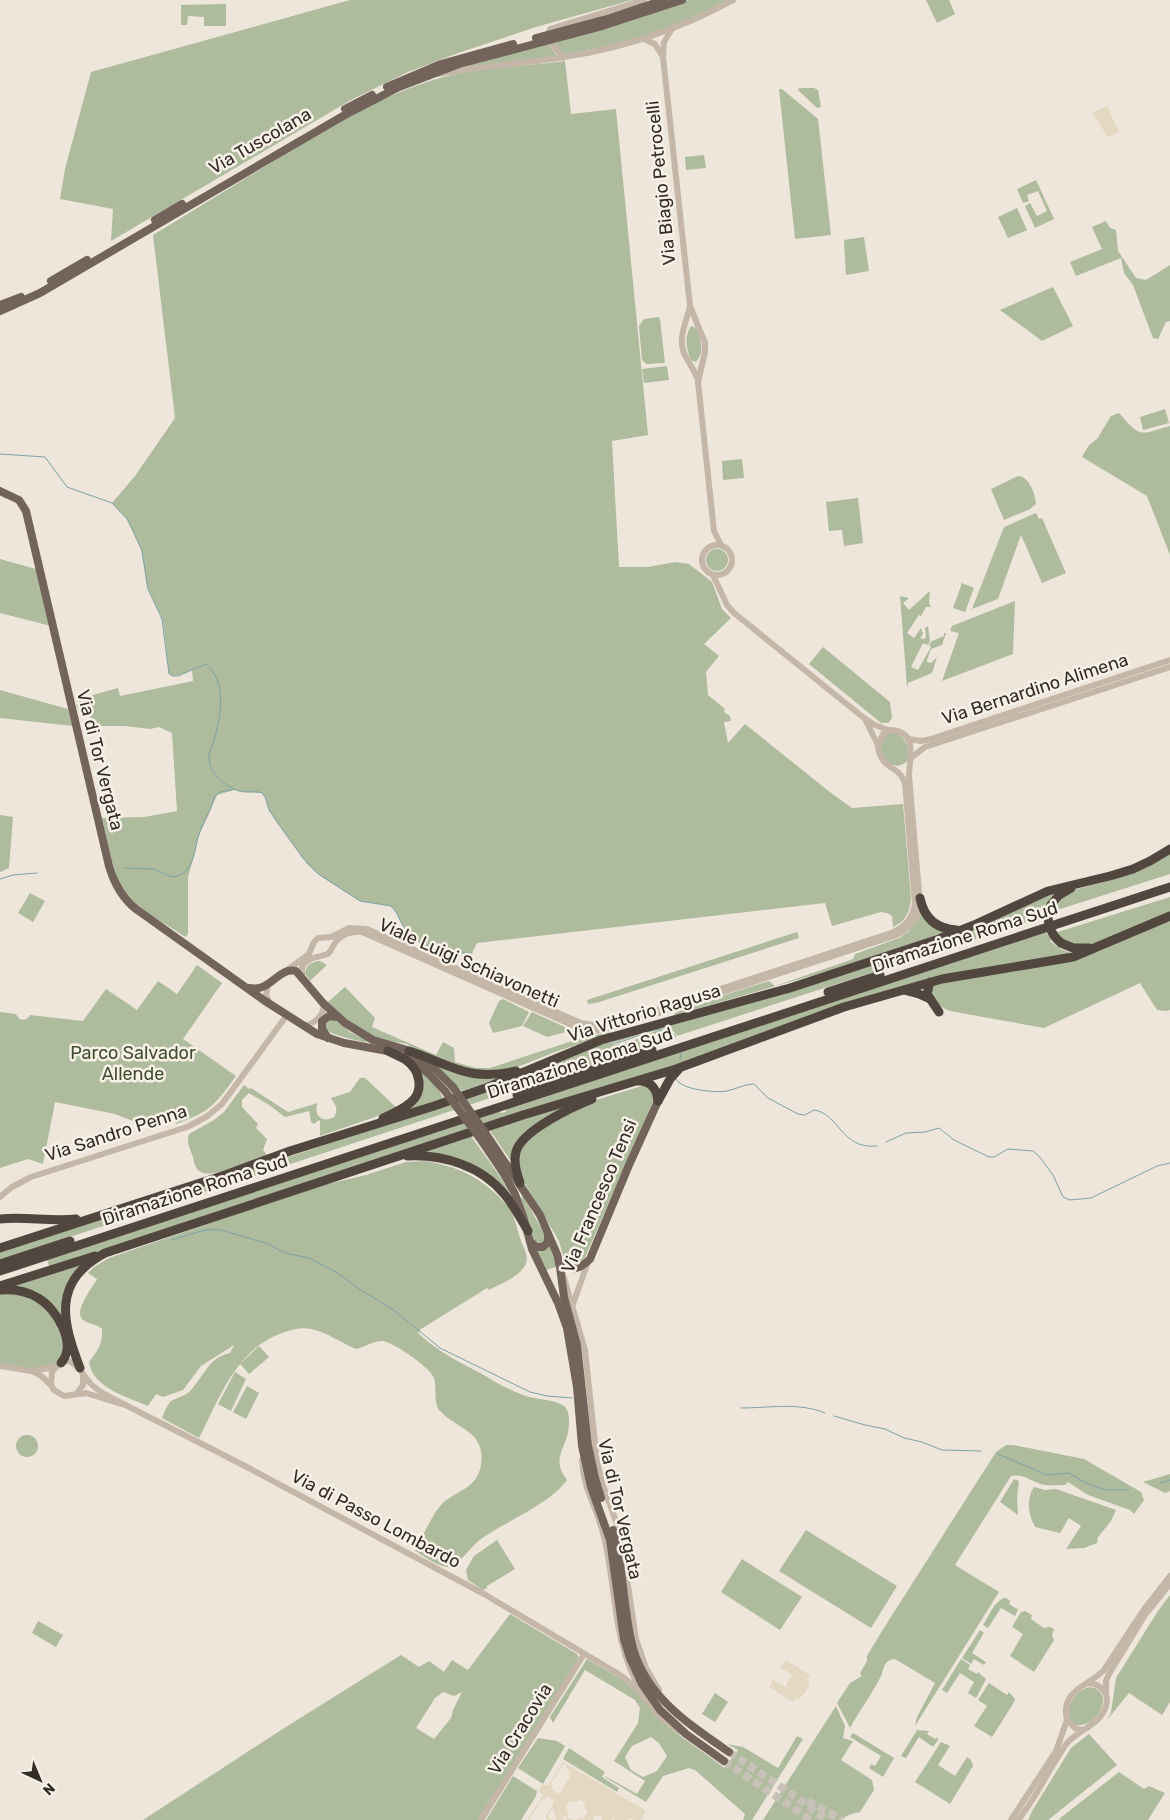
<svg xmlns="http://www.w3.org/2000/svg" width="1170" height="1820" font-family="Rubik,sans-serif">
  <rect width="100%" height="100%" fill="#eee6db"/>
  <g fill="#aebb9d" fill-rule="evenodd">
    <path d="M350 0H632L536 27 461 52 408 72 351 100 111 241 113 209 60 199 65 169 91 72Z"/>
    <path d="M688 0H727C714 7 700 15 686 22 648 38 605 47 565 54L562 53 555 44 556 42Z"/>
    <path d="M926 0H949L955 14 937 23Z"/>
    <path d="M226 4V26H204V17L188 16 187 25H181V5Z"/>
    <path d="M548 44 557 56 457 69V66Z"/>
    <path d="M565 61 571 114 616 109 648 435 612 441 619 567H648L675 562 689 564 712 582 722 609 731 618 704 644 719 656 706 672 708 695 725 709 724 712 730 716 731 721 724 722 728 743 745 724 831 793 852 808 903 804 911 898C910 912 906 921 893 927L892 916 887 913 881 912 832 926 825 903 477 943 472 953H445L417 941 406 932 396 912 391 906 360 901 322 877 307 864 277 822 269 810 265 797 262 793 243 792 234 790 217 795 198 838 195 852 188 877V933L186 937 184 936C166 924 145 913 130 898 113 882 108 841 102 818L144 817 177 811 172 733 159 727 150 729 125 726H101L76 706 82 698 118 688 120 696 193 681 192 670 180 675 172 676 169 673 163 621 147 586 141 548 126 518 112 503 135 476 175 418 153 235 354 112C382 100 411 86 440 78 480 67 524 67 565 61Z"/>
    <path d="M800 88H814L818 90 821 107 817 108 799 91 798 89Z"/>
    <path d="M779 89H782L818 119 831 235 795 239Z"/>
    <path d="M704 155 706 168 686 170 685 157Z"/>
    <path d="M1036 180 1054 219 1035 228 1025 206 1030 203 1037 216 1047 211 1038 191 1027 195 1029 201 1023 203 1017 189Z"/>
    <path d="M1017 208 1027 230 1008 238 998 217Z"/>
    <path d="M1106 221 1110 228 1116 230 1118 251 1136 278 1146 280 1170 265V321L1166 322 1158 339 1153 338 1133 285 1124 273 1121 258 1076 276 1070 262 1102 249 1092 227Z"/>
    <path d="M864 237 869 271 846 275 844 240Z"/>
    <path d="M1053 287 1073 326 1042 341 1000 310Z"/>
    <path d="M658 317 660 319 665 363 646 364 642 360 639 326 644 319Z"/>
    <path d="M691 326 696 328C701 339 705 352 696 362L691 360C686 349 684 337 691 326Z"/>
    <path d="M667 366 669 380 644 383 642 369Z"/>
    <path d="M1165 409 1169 423 1143 430 1140 417Z"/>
    <path d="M1119 413C1141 438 1139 435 1170 426V555L1147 496 1082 457 1089 445 1097 439 1111 416Z"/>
    <path d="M742 459 744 478 723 480 722 461Z"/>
    <path d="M1018 476C1029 476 1035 494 1036 504L1030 509 1004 520 991 489Z"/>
    <path d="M858 498 863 543 844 546 842 530 829 531 826 502Z"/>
    <path d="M1036 513 1039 519 1042 518 1066 573 1042 583 1021 535 998 599 972 609 1004 527Z"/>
    <circle cx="717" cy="560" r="11"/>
    <path d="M0 559 36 569 51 626 0 613Z"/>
    <path d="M962 583 974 588 965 612 953 608Z"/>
    <path d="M930 591 929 603 931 607H926L921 616 919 615 907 633 914 638 921 628 923 634 920 638 924 639 926 637 925 628 928 626 930 641 928 645 923 643 911 667 918 670 931 647 929 645 932 641 944 636V633H946L942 645 931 649 927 660V662L931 663 937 657 932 673 908 683 907 687 900 596 909 598 903 603 909 610Z"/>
    <path d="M1015 601 1013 654 942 681 959 633 950 631 952 626Z"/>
    <path d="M823 647 890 702 892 718 888 723H881L809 664Z"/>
    <path d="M0 690 68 709 73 726 0 718Z"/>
    <path d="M896 732C907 740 909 746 908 760 897 773 881 762 881 747 881 743 883 739 885 735Z"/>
    <path d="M0 815 13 817 9 868 0 872Z"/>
    <path d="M1170 854V874L1054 911 1062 898 1070 891 1112 880 1152 864Z"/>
    <path d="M30 893 45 901 33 922 18 913Z"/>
    <path d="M1054 893 1047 904 1043 917 677 1036C664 1015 630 1044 610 1042L785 992 1038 898Z"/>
    <path d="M1170 897V914L1088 946 1077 947 1059 937 1050 941 1061 949 1073 954 946 976 696 1059 386 1157 50 1268 47 1260 500 1111 501 1113 506 1112V1109L1045 932 1048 935Z"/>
    <path d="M922 912 946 932 839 968 675 1015V1013L684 1008 769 981 775 986 853 959 855 954 899 938 908 932Z"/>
    <path d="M1170 920V1010L1166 1011 1157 1010 1140 983 1044 1028 950 1011C938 1007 932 998 930 987L933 985 1069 961Z"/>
    <path d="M797 932 799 938 596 1003 588 1004 587 1000Z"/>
    <path d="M320 961 327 965 310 981 305 974C305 966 312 961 320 961Z"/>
    <path d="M197 965 222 983 183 1039 236 1076C214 1106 211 1111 176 1124L174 1118 170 1114 138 1123 115 1114 55 1102 43 1164 28 1159 0 1168V1012L16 1014C19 1021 26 1022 30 1015L83 1021 106 989 137 1010 158 981 177 994Z"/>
    <path d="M345 987 375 1018 372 1027 436 1055 443 1042 454 1048 455 1062 476 1068H490L569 1042 607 1032 612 1033 555 1052 515 1068 479 1073 424 1055 407 1044 378 1039 354 1027 328 1002Z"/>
    <path d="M503 999 529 1012 522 1026 493 1033 489 1023 499 1001Z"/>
    <path d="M532 1012 569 1029 570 1031 547 1037 523 1026Z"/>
    <path d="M330 1019 335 1020 350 1032 371 1042C365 1044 330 1034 326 1030L325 1023Z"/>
    <path d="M660 1029 669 1031 675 1037 0 1260V1252L358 1134 605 1042C622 1049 645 1035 660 1029Z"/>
    <path d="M430 1061 501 1077 462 1091Z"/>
    <path d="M418 1067 435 1083 443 1098 405 1112C423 1099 429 1088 418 1067Z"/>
    <path d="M360 1078H365L398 1109 320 1136V1121L319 1120 314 1124 311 1122 309 1111 285 1117 269 1105 249 1093 242 1100V1107L258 1124 256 1128 267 1139 263 1150 268 1156C256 1160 214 1177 203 1173 196 1171 194 1163 193 1157 190 1149 186 1142 189 1134L214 1120 224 1112 244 1085 249 1089 251 1088 288 1112 318 1103C312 1115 323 1124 334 1117 339 1108 335 1105 331 1098L350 1092Z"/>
    <path d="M645 1085 649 1086 655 1097 583 1262 574 1267 565 1262 559 1241 520 1175 518 1155 528 1137 559 1119 596 1100Z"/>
    <path d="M584 1100 533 1128 513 1164 489 1129Z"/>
    <path d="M471 1136 501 1178 514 1202 492 1178 417 1154Z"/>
    <path d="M426 1161C457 1167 477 1175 500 1198 503 1202 508 1205 510 1209 515 1218 517 1229 520 1238 523 1249 531 1256 524 1267 517 1278 500 1284 489 1290L487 1288 421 1329 418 1333C437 1351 459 1362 482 1374 495 1382 509 1390 523 1395 535 1400 559 1399 566 1408 569 1413 569 1418 569 1423 569 1448 549 1456 567 1480 550 1504 506 1521 481 1539 472 1545 459 1565 450 1567 439 1568 424 1556 415 1551 422 1538 432 1515 441 1505 455 1490 477 1490 481 1465 486 1431 458 1430 440 1411 433 1403 437 1388 434 1378 431 1368 392 1341 382 1341 373 1341 365 1347 356 1349 341 1343 327 1332 311 1329 302 1327 294 1329 285 1332 237 1347 220 1397 199 1438L162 1418C164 1413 167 1405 171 1401 178 1397 186 1396 191 1390 204 1376 209 1357 230 1353L234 1345 201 1366 183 1390 163 1397 156 1394 148 1406C127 1397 93 1388 89 1362 97 1351 103 1344 102 1329 96 1324 89 1324 83 1320 73 1312 92 1288 97 1279L88 1273 94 1267 109 1258 315 1187 366 1175 406 1162Z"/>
    <path d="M523 1196 544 1233 546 1239 541 1245 535 1243 521 1198Z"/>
    <path d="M551 1245 556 1267 546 1270 536 1251 545 1249Z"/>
    <path d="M88 1261 81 1268 62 1322 58 1313 9 1287Z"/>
    <path d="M0 1293 32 1297 50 1312 61 1332 65 1352 55 1364 33 1369 0 1363Z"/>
    <path d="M259 1346 269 1357 249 1374 240 1364Z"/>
    <path d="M235 1372 246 1379 231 1411 218 1404Z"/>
    <path d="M247 1386 259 1393 246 1419 233 1412Z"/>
    <circle cx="27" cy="1446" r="11"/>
    <path d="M1006 1445H1013L1084 1459 1141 1492 1144 1500 1134 1514 1130 1510 1088 1495 1068 1482 1065 1485C1059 1485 1051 1486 1045 1485 1033 1483 1024 1473 1011 1476L955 1565 999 1592 915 1726 917 1717 935 1683 895 1659C893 1659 888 1661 887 1662 883 1666 883 1672 881 1676 872 1694 860 1710 850 1728L837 1703 850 1683 862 1676 860 1673 867 1661V1656L882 1631 996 1452Z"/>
    <path d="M1170 1474V1491L1165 1493 1143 1482Z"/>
    <path d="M1014 1479 1019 1481 1017 1497 1018 1515 1000 1502Z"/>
    <path d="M1034 1487 1045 1490 1056 1489 1116 1510 1111 1521 1098 1537 1097 1543 1084 1548 1066 1549 1081 1526 1069 1518 1060 1533 1035 1527C1028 1514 1026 1499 1034 1487Z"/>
    <path d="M806 1530 897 1586 871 1628 779 1571Z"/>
    <path d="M497 1540 515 1569 487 1586V1588L483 1590 468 1580 466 1570 474 1556Z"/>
    <path d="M742 1559 802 1597 780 1630 721 1592Z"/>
    <path d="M1170 1595V1702L1162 1715 1129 1693 1107 1720 1111 1712 1116 1678 1158 1611Z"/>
    <path d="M1006 1598 1010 1601 1009 1604 1017 1609 1019 1607 1015 1616 1001 1608 988 1628 983 1625C989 1616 995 1599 1006 1598Z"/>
    <path d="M1025 1611 1032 1615 1031 1619 1044 1628 1050 1627 1054 1629 1052 1636 1054 1640 1034 1672 1010 1656 1023 1634 1012 1627 1021 1612Z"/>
    <path d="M510 1614 577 1654 579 1659 478 1820H143L278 1732 401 1655 419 1667 429 1661 444 1672 452 1660 468 1670ZM443 1692 454 1696 462 1692 453 1710 451 1718 434 1739 416 1728 435 1698Z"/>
    <path d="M38 1621 63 1635 56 1647 32 1633Z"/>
    <path d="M980 1630 984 1633 972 1653 986 1662 984 1665 974 1659 971 1664 962 1658Z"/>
    <path d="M587 1659 621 1679 639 1695 655 1715 668 1727 725 1768 738 1750 727 1744 743 1747 778 1768 797 1736 803 1739 752 1820H743L745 1814 695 1770 689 1768 663 1776 646 1802 605 1777V1776L637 1794 645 1781 614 1761 638 1723 640 1708 635 1700 585 1670 553 1723 550 1717ZM651 1737 659 1743 667 1756 657 1771 643 1777 631 1770 625 1757 632 1746Z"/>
    <path d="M961 1659 970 1665 968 1669 977 1674 978 1672 986 1679 976 1698 968 1693 974 1682 960 1673 947 1693 942 1690Z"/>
    <path d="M989 1683 1007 1695 1009 1692 1015 1699 1013 1704 992 1737 974 1726 987 1706 978 1700Z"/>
    <path d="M1090 1687C1116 1691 1099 1728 1075 1725 1060 1712 1074 1690 1090 1687Z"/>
    <path d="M715 1693 728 1702 715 1722 702 1714Z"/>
    <path d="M836 1706 845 1726 843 1738 853 1741 841 1760 872 1780 874 1790 860 1812C854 1813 846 1815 842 1820H763Z"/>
    <path d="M917 1730 929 1731 927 1734 935 1739 937 1737 938 1740 933 1747 919 1737 906 1758 901 1756Z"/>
    <path d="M853 1733 894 1758 883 1777 869 1768 871 1764 875 1766 881 1756 850 1737Z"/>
    <path d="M1089 1734 1117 1765 1048 1820H1028L1032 1811 1071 1748Z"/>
    <path d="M538 1738 557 1741 565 1746 543 1784 518 1768Z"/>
    <path d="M941 1742 950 1746 938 1765 955 1776 967 1757 971 1760 973 1766 950 1804 915 1782Z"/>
    <path d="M569 1748 605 1772 602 1777 619 1788 617 1792 563 1759Z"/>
    <path d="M1119 1772 1144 1789 1149 1786 1165 1793 1148 1820H1062L1059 1819Z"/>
    <path d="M513 1776 537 1791 536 1796 521 1820H486Z"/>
  </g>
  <g fill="#e4d8c3" fill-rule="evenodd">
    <path d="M1107 106 1119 132 1108 137 1092 113Z"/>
    <path d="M786 1660 810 1675 807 1680 809 1681V1685L805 1693 798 1699 796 1698 793 1702 769 1687 773 1680 785 1687 792 1675 781 1668Z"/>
    <path d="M563 1762 643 1809 645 1811 644 1815 640 1820H634L630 1818 628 1820H615L613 1817 611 1820H601L602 1817 595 1815 593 1820H575L582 1817 584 1819 588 1811H586L584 1805 586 1803 578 1799V1801L571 1802 570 1801 565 1808 567 1809 569 1815 567 1817 574 1820H565L567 1819 565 1816 562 1817 564 1820H556L553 1808 548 1817 553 1820H549L545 1818 554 1803 553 1800 547 1796 545 1800 542 1799 529 1820H527L543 1795 538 1792 543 1784 548 1786ZM564 1763 570 1773V1777L560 1793H557L551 1789 553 1786 551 1784Z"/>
  </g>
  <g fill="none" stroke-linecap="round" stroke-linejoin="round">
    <g stroke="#7da2a7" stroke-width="1">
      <path d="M0 454 45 457 67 487 112 503 128 520 142 551 148 589 162 619 169 674 173 676H178L206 664C227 682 221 713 215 737 214 743 210 749 209 755 208 771 223 785 236 790 245 794 254 790 262 793L265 797 269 810 277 822 303 858 317 873 360 901 391 906 396 912 406 932 417 941 444 953H472"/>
      <path d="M125 868 153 869 172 877C195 875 194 849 199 834 201 826 206 820 209 812 212 807 213 798 217 794 221 791 227 791 232 790"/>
      <path d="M0 879 13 875 37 873"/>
      <path d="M609 1043C629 1046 663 1015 676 1037"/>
      <path d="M680 1059 681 1053"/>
      <path d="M676 1079C681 1090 716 1093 727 1091 736 1089 745 1084 754 1084L768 1098 798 1114 805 1115 814 1110C840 1114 841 1150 877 1146"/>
      <path d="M886 1142 906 1133 925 1132 939 1128 954 1140 989 1157H994L1008 1149 1033 1151 1039 1156 1053 1175 1063 1197 1070 1200 1091 1198 1157 1166 1170 1163"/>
      <path d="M171 1240 205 1230 218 1229 268 1244 285 1253 309 1258 336 1272 361 1290 395 1311 440 1348 530 1392 547 1396 572 1398"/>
      <path d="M741 1408C769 1408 799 1402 825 1413"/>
      <path d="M834 1416 865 1425 885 1429 904 1438 922 1442 942 1450 981 1451"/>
      <path d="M998 1454 1047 1475 1069 1473 1086 1483 1105 1490H1128"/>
      <path d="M1160 1483 1170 1480"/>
    </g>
    <g stroke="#c8c1b7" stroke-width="8" stroke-dasharray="8 4" stroke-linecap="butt">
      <path d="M729 1752 784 1789 827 1820"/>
      <path d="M724 1761 811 1820"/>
      <path d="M808 1801 842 1820"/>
    </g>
    <g stroke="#c4b7a8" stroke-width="6">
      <path d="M672 29 664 42 663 57 690 306 705 343V352L698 382 714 531 721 545"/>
      <path d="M644 39 655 44 663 57"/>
      <path d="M563 58 552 44 549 32 550 29 644 0"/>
      <path d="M439 74C481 66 523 64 564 57 623 48 680 29 733 0"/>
      <path d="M690 307C686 322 678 338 684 353 688 362 694 369 697 378"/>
      <circle cx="717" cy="560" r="15"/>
      <path d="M713 575 727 605 734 613 864 718 875 725 888 730"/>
      <path d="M866 721 878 745"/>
      <path d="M908 739 921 741 931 739 1170 660"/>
      <path d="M912 757 925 747 1170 667"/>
      <path d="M286 971 309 954 314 942 318 938 331 937 349 928 367 929 581 1023 600 1026 620 1022 891 933C904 928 913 918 915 903L905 783C899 764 880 771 878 745L883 734 891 730C919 732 909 759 909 776L920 904C918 919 908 930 894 936L616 1027 593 1031 581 1029 362 932C352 931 341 934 335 943 332 947 332 950 328 954 317 958 309 956 302 967V977"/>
      <path d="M268 985 266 996 270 1003"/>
      <path d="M303 1026C314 1024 326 1015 323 1003"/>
      <path d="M0 1197 12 1187 31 1177 187 1127 206 1117 222 1104 287 1015"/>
      <path d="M563 1274 585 1350 597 1461 602 1482 620 1533 636 1639 646 1668 659 1690"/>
      <path d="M573 1304 589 1259"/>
      <path d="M0 1366 31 1371 55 1367"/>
      <path d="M32 1371 40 1375 51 1385"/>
      <path d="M77 1393 83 1385V1374"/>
      <path d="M121 1404 86 1393 64 1396 54 1390 51 1385 52 1372C70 1347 79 1371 91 1384 95 1388 100 1391 104 1394L245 1466 484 1594 617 1673 628 1681 645 1698"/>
      <path d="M582 1460C583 1490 598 1509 604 1537 617 1591 612 1641 641 1691 650 1707 664 1723 681 1732"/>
      <path d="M1106 1692V1681L1109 1674 1145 1615 1170 1584"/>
      <path d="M1082 1730 1075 1728 1067 1720C1060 1689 1088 1687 1104 1670L1145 1608 1170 1576"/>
      <path d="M481 1820 584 1654"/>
      <path d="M1011 1820 1056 1751 1067 1720"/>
      <path d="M1018 1820C1031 1804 1041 1786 1051 1768 1057 1760 1061 1750 1068 1742 1080 1729 1100 1725 1106 1706 1110 1692 1100 1684 1088 1683"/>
    </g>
    <g stroke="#72645a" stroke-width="8">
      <path d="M536 38 610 18 664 0"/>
      <path d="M387 87 441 64 513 44"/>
      <path d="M345 109 372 95"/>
      <path d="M155 220 182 204"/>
      <path d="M51 281 87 260"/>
      <path d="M0 305 21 297"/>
      <path d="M0 311 40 293 343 116 399 87 459 64 599 27 682 0"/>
      <path d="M0 491 19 500 26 511 109 866C114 883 122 898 136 909L265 1001 317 1034 344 1043 393 1052"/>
      <path d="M249 988C270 993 279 966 296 971L323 1003 345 1023 373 1040 404 1049 416 1054 435 1069 453 1087"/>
      <path d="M328 1038 322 1029V1021L329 1016 337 1017"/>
      <path d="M406 1056 428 1073 445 1091"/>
      <path d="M486 1134 540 1215 557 1254 560 1267 564 1297 577 1345 588 1445 595 1478 601 1498"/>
      <path d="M479 1137 504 1174 515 1194 523 1216 532 1249 558 1303 567 1328 577 1387 582 1446 591 1487 610 1540 624 1639 630 1658 642 1684 660 1710 686 1734 724 1761"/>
      <path d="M530 1241 536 1247H543L548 1242V1234"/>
      <path d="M559 1263C573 1271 579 1270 590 1259L629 1165 658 1101"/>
      <path d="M613 1530C623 1566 623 1604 631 1640 642 1694 687 1723 729 1752"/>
    </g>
    <g stroke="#52473f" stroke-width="9">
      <path d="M920 898C924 918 936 929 957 930"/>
      <path d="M1051 905 1059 895 1071 888"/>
      <path d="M1061 943 1073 948H1089"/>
      <path d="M930 982 927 994 939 1012"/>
      <path d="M904 990 919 994 930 999"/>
      <path d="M828 992 880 975"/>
      <path d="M409 1051C452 1065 467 1082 516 1071"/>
      <path d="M639 1081C652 1081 657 1090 658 1101"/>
      <path d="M517 1095 652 1050"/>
      <path d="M658 1101 670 1079 678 1070"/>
      <path d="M383 1118C392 1114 402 1110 410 1103 425 1091 420 1070 406 1060 400 1056 394 1054 388 1051"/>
      <path d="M407 1156C443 1154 482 1166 505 1195 514 1206 521 1219 528 1231"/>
      <path d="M520 1183C517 1173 513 1163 516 1152 521 1131 572 1107 592 1099"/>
      <path d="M0 1219C25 1216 50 1222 76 1219"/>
      <path d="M0 1248 228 1174 290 1151 434 1106 488 1087 601 1040 790 988 939 939 974 925 1048 891 1110 876 1133 869 1150 861 1170 849"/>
      <path d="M0 1264 70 1241"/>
      <path d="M0 1271 1170 887"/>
      <path d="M0 1286 95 1256"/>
      <path d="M0 1290C13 1289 27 1291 38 1298 56 1308 78 1344 61 1363"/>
      <path d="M80 1368C62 1321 52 1281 105 1253L523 1115 676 1069 844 1007 942 979 1073 957 1170 916"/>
    </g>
    <g stroke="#72645a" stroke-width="8">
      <path d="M453 1087 486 1134"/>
      <path d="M445 1091 479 1137"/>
    </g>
    <path stroke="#52473f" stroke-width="9" d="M1051 905C1045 919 1049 933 1061 943"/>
  </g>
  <g text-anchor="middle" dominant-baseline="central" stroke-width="5" stroke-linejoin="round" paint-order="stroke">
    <g font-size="18" fill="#322c27" stroke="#f6f0e6">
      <text transform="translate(260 141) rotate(-30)">Via Tuscolana</text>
      <text transform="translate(661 183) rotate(-96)">Via Biagio Petrocelli</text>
      <text transform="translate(1035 689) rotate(-18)">Via Bernardino Alimena</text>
      <text transform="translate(100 760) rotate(76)">Via di Tor Vergata</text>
      <text transform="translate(965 937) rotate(-18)">Diramazione Roma Sud</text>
      <text transform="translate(469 963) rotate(24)">Viale Luigi Schiavonetti</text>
      <text transform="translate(644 1013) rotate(-17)">Via Vittorio Ragusa</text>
      <text transform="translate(580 1063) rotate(-18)">Diramazione Roma Sud</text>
      <text transform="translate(116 1133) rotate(-18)">Via Sandro Penna</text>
      <text transform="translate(195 1190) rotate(-18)">Diramazione Roma Sud</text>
      <text transform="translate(599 1196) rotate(-67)">Via Francesco Tensi</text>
      <text transform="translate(620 1509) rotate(77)">Via di Tor Vergata</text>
      <text transform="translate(376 1519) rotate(28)">Via di Passo Lombardo</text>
      <text transform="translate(520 1729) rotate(-58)">Via Cracovia</text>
    </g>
    <g font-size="18" fill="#3f4d2e" stroke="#f6f0e6">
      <text x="133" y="1053">Parco Salvador<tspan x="133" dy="21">Allende</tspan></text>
    </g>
  </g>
  <g transform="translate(40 1780) rotate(136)" stroke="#f6f0e6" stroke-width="4" paint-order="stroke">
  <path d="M0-4L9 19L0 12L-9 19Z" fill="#322c27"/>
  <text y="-8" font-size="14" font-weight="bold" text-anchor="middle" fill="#322c27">N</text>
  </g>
</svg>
